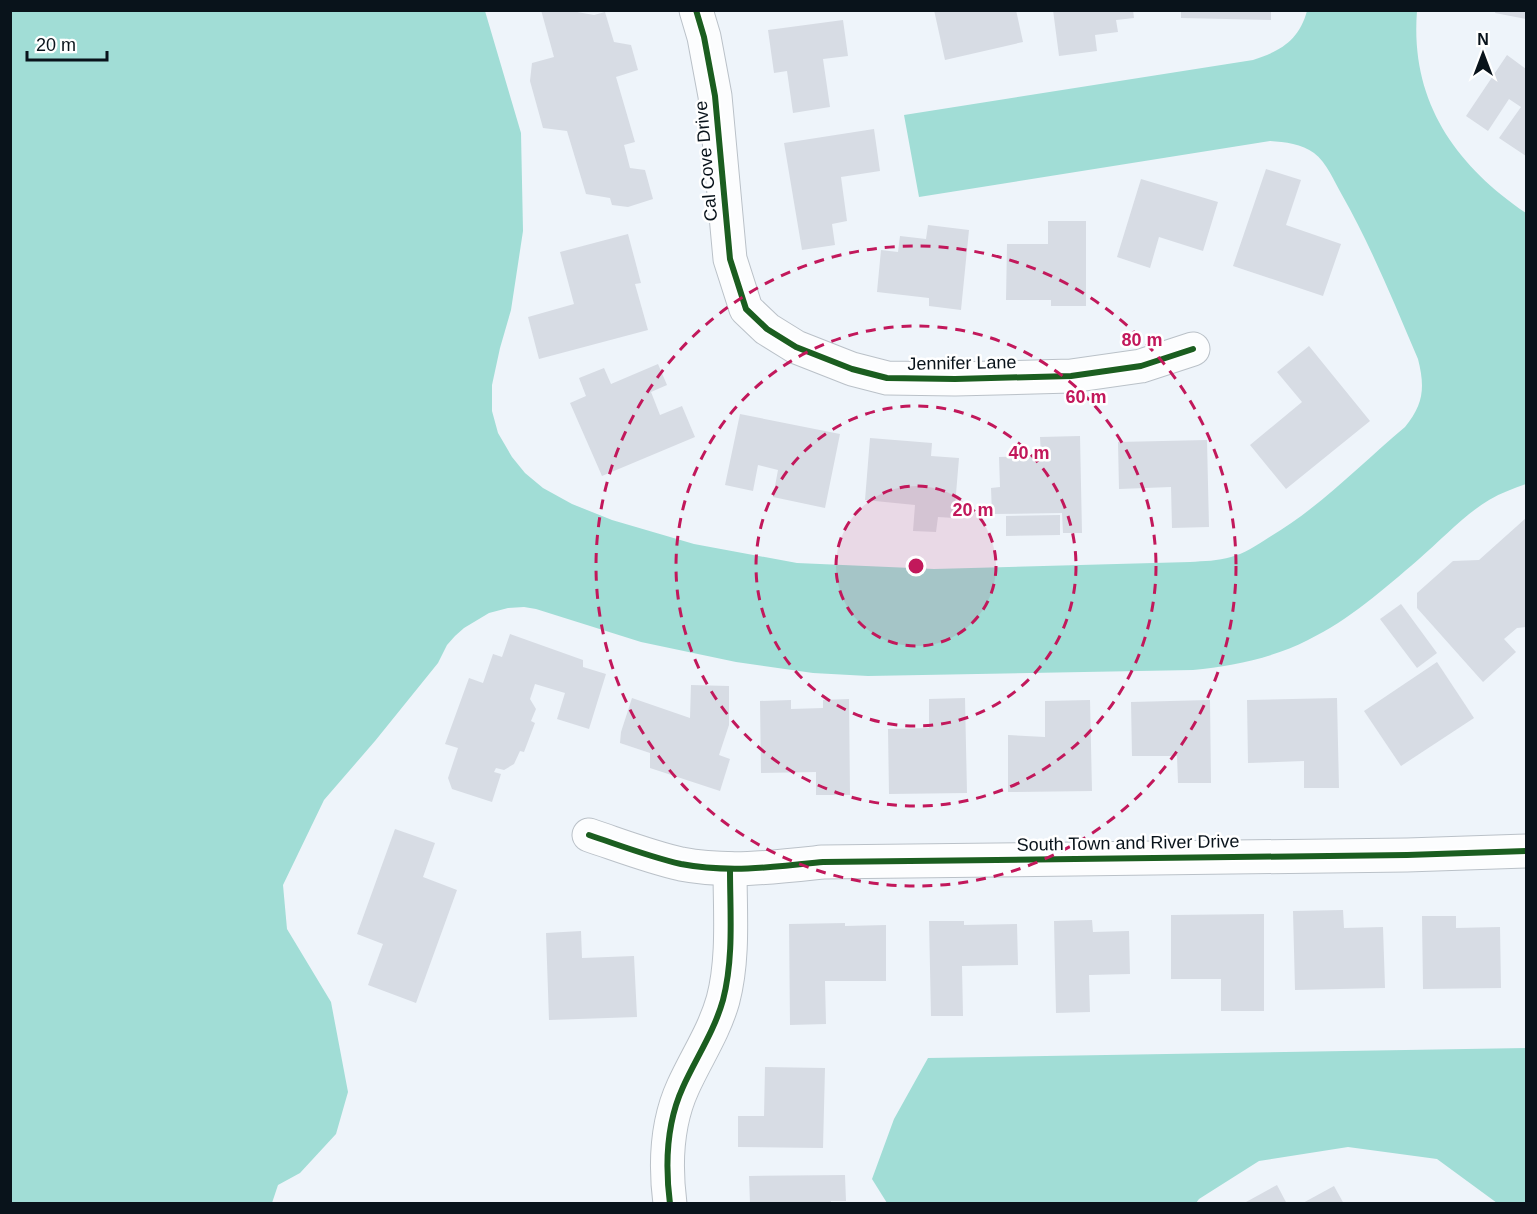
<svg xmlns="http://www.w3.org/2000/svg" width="1537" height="1214" font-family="Helvetica,sans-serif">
  <rect width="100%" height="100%" fill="#eef4fa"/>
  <g fill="#a1ddd6">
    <path d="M10 11H485L521 133 523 231 511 310 500 348 492 385V411L498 433 512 457 525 473 543 488 572 504 612 520 694 544 797 563 934 569 1190 562C1204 561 1218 561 1231 557 1244 554 1257 545 1268 538 1319 508 1360 465 1405 427 1424 404 1425 387 1418 359 1394 303 1372 248 1342 195 1334 181 1327 163 1314 153 1302 144 1285 142 1270 141L919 197 904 115 1253 60C1281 51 1299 40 1307 11H1417C1410 100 1454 164 1526 213V484C1514 488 1501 493 1489 500 1464 515 1441 540 1419 559 1384 589 1349 620 1308 640 1273 658 1232 666 1193 670L868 676 813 673 736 662 641 642 536 609 524 607 508 608 489 613 464 628 455 636 447 645 438 663 375 741 324 800 283 885 287 929 331 1002 348 1092 336 1134 300 1173 278 1185 272 1203H11Z"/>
    <path d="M1526 1048V1203H1497L1437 1159 1348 1147 1259 1161 1199 1199 1196 1203H887L872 1179 894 1119 928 1058Z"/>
  </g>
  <g fill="#d7dce4">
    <path d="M541 10H566L594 15 605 12 614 42 631 45 638 70 616 77 635 142 624 145 630 168 645 170 653 199 628 207 612 205 610 198 586 194 567 131 543 128 530 81 532 63 554 57Z"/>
    <path d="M934 10H1016L1023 42 945 60Z"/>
    <path d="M1053 10H1133L1134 18 1116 20 1118 32 1095 35 1097 51 1059 56Z"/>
    <path d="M1181 10H1271V20L1181 18Z"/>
    <path d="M1496 10H1526V19L1495 13Z"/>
    <path d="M843 20 848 56 823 59 830 107 793 113 787 71 774 73 768 30Z"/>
    <path d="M1507 55 1526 69V156L1499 138 1521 107 1509 99 1488 131 1466 116Z"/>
    <path d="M874 129 880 171 841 177 847 221 832 224 835 245 802 250 784 143Z"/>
    <path d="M1266 169 1301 180 1286 225 1341 244 1323 296 1233 266Z"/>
    <path d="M1141 179 1218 202 1203 251 1159 237 1150 268 1117 257Z"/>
    <path d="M1048 221H1086V306H1051V300H1006L1007 244H1048Z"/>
    <path d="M928 225 969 230 961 310 929 306V298L877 292 881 250 898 252 900 236 926 239Z"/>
    <path d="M628 234 641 283 635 284 648 330 539 359 528 317 574 304 560 252Z"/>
    <path d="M1309 346 1370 421 1286 489 1250 445 1302 402 1277 372Z"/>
    <path d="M658 364 667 385 651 392 660 415 682 406 695 437 602 476 570 403 586 396 579 378 604 368 611 384Z"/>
    <path d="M740 414 840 434 825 508 773 497 778 470 758 465 753 491 725 485Z"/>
    <path d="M1080 436 1082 533H1063L1062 513 992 514 991 488 1000 487 999 457 1041 456 1040 437Z"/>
    <path d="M870 438 932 443 931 456 959 458 954 518 938 517 936 532 913 531 915 505 865 500Z"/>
    <path d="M1207 440 1209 527 1172 528 1171 487 1119 489 1118 442Z"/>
    <path d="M1060 515V535L1006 536V516Z"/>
    <path d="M1526 518V627L1517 628 1504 639 1516 652 1483 682 1417 608V593L1453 561 1479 560Z"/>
    <path d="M1401 604 1437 653 1417 668 1380 619Z"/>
    <path d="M510 634 583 660V667L606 674 589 729 557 719 565 693 535 684 530 699 536 709 531 721 535 723 524 752 520 751 514 764 504 770 496 768 494 772 501 774 492 802 452 789 448 778 458 748 445 744 469 678 483 683 493 654 502 657Z"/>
    <path d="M1437 662 1474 718 1401 766 1364 711Z"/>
    <path d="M691 685 729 686V725L719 755 730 759 720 791 650 768V753L620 743 621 732 632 698 690 718Z"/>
    <path d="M965 698 967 793 889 794 888 729 929 728V699Z"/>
    <path d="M1337 698 1339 788H1304V761L1248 763 1247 700Z"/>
    <path d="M849 699 850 795H816V772L761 773 760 701 791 700V709L823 708V700Z"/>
    <path d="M1090 700 1092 791 1008 792V735L1045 737V701Z"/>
    <path d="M1210 700 1211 783H1178L1177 756H1132L1131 702Z"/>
    <path d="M395 829 435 843 423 877 457 890 416 1003 368 985 383 944 357 934Z"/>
    <path d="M1343 910 1344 928 1383 927 1385 988 1295 990 1293 911Z"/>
    <path d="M1264 914V1011H1221V979H1171V915Z"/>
    <path d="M1422 916H1456V928L1500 927 1501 988 1423 989Z"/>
    <path d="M1092 920 1093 932 1129 931 1130 974 1089 975 1090 1012 1056 1013 1054 921Z"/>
    <path d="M929 921H964V925L1017 924 1018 965 962 966 963 1016H931Z"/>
    <path d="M845 923V926L886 925V981H825L826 1024 790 1025 789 924Z"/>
    <path d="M581 931 582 958 634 956 637 1017 549 1020 546 933Z"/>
    <path d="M765 1067 825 1068 823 1148 738 1147V1116H764Z"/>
    <path d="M845 1175 846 1201H831V1204H750L749 1176Z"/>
    <path d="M1277 1185 1287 1204H1247L1246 1202Z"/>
    <path d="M1334 1186 1344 1204H1301Z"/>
  </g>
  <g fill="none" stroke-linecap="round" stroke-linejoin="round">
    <defs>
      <g id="minor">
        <path d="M696 10 704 37 715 96 730 259 746 309 767 329 796 347 852 369 887 378 955 379 1071 376 1141 366 1193 349"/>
        <path d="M589 835C619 845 650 857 681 864 728 873 776 867 823 862L1407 855 1526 851"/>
        <path d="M670 1204C665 1165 666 1124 683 1087 696 1058 714 1032 723 1000 734 958 730 912 730 869"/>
      </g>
    </defs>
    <use href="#minor" stroke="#bac1c8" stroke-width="35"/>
    <use href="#minor" stroke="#fcfdfe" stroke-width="33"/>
    <defs>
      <g id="cycleway">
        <path d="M696 10 704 37 715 96 730 259 746 309 767 329 796 347 852 369 887 378 955 379 1071 376 1141 366 1193 349"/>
        <path d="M589 835C619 845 650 857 681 864 728 873 776 867 823 862L1407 855 1526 851"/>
        <path d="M670 1204C665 1165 666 1124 683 1087 696 1058 714 1032 723 1000 734 958 730 912 730 869"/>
      </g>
    </defs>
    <use href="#cycleway" stroke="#fff" stroke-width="10"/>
    <use href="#cycleway" stroke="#1b5e20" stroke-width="6"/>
  </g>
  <circle cx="916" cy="566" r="80" fill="#c2185b" fill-opacity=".12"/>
  <g fill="none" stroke="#c2185b" stroke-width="3" stroke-dasharray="10 8">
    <circle cx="916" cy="566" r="80"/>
    <circle cx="916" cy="566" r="160"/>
    <circle cx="916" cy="566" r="240"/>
    <circle cx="916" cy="566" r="320"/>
  </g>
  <g text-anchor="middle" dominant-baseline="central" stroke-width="5" stroke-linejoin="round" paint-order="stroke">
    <g font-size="18" fill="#09131b" stroke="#fff">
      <text transform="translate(706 161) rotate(-95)">Cal Cove Drive</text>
      <text transform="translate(962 363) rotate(-1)">Jennifer Lane</text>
      <text transform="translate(1128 843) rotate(-1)">South Town and River Drive</text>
    </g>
  </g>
  <circle cx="916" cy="566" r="9" fill="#c2185b" stroke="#fff" stroke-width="3"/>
  <g font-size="18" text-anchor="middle" font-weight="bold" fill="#c2185b" stroke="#fff" stroke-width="5" stroke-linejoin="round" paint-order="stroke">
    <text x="1142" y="346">80 m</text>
    <text x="1086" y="403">60 m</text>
    <text x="1029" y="459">40 m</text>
    <text x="973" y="516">20 m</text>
  </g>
  <rect width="1537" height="1214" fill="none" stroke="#09131b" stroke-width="24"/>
  <g transform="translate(1483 54)" stroke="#ffffff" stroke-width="4.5" paint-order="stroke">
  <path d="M0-4.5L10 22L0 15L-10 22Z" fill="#09131b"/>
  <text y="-9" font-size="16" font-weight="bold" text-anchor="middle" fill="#09131b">N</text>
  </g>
  <path d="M27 51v9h80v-9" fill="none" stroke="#09131b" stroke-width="3"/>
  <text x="36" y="51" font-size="18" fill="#09131b" stroke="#ffffff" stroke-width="4.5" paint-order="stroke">20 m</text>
</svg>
